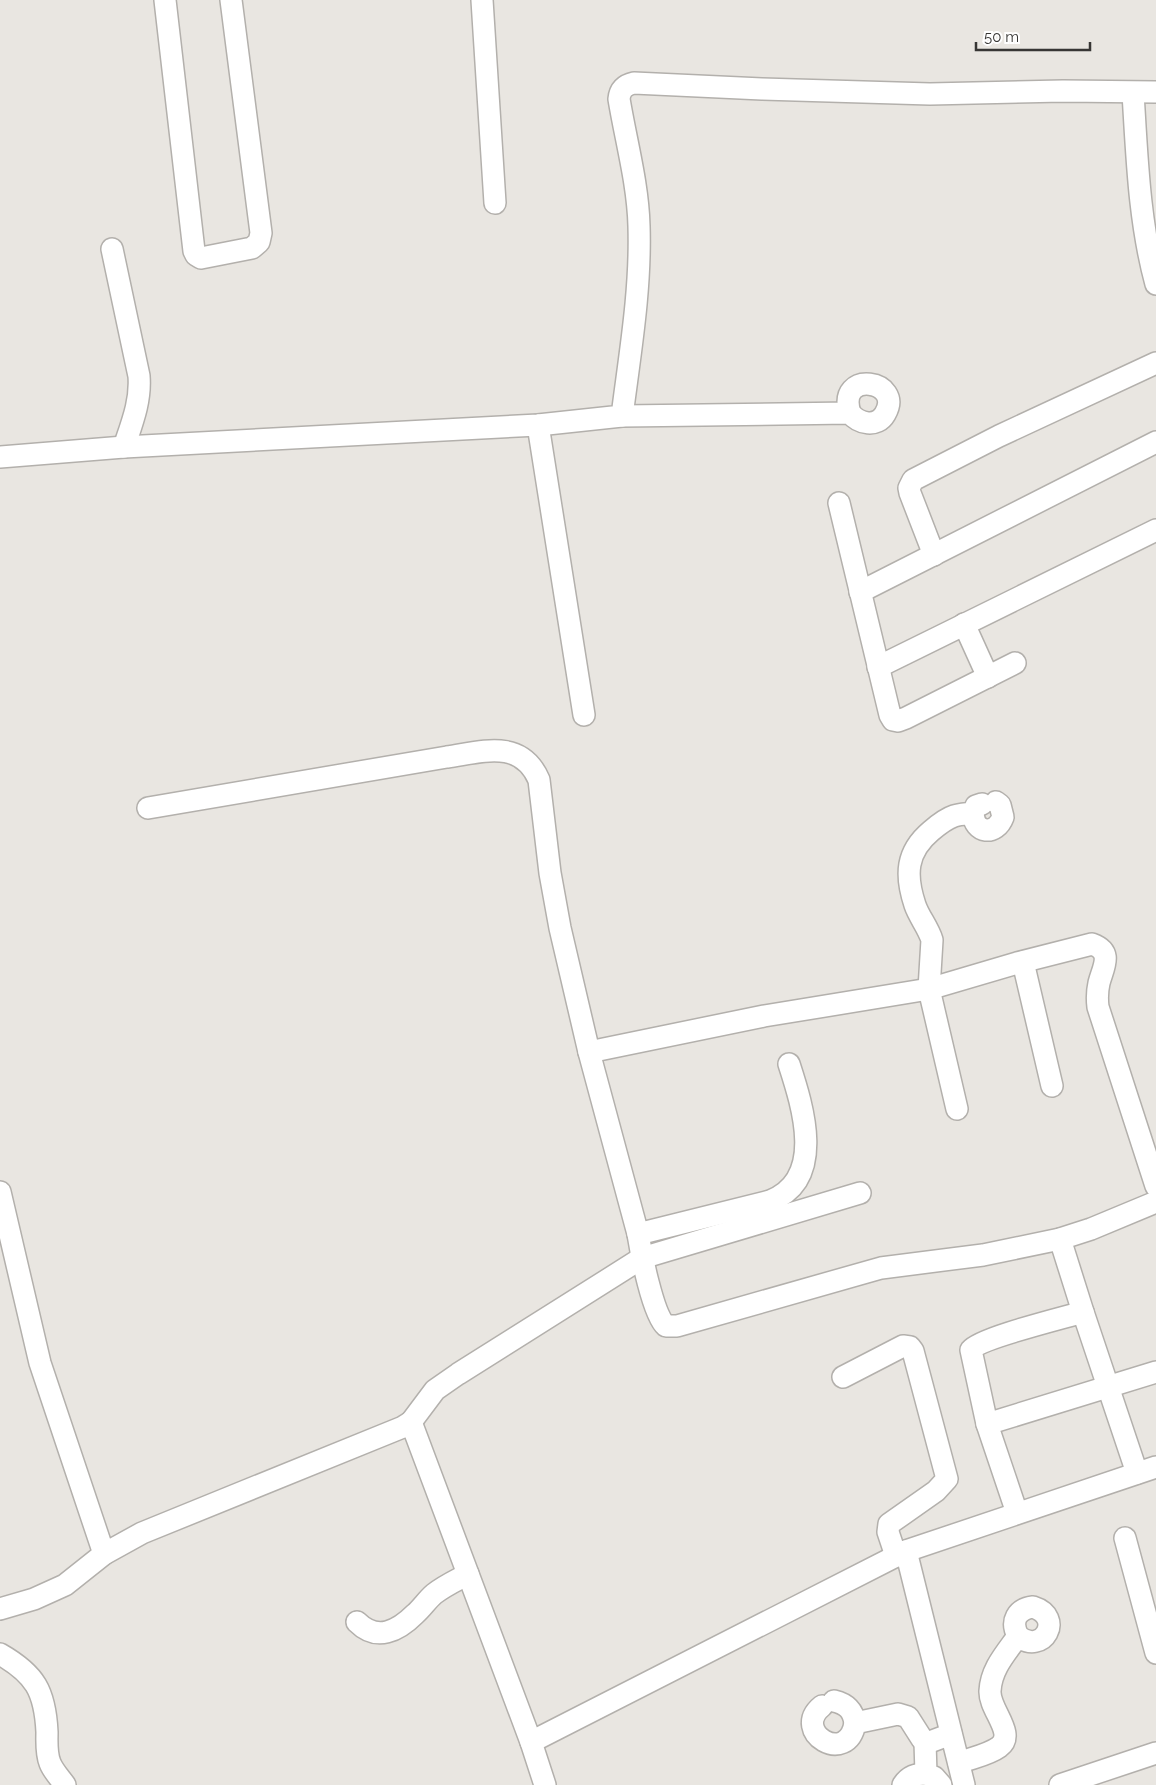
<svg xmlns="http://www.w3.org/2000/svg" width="1156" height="1785" font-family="Raleway,sans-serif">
  <rect width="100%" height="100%" fill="#e9e6e1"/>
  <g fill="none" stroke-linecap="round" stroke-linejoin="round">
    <defs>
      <g id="minor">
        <path d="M165 0 194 251 196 255 201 258 252 248 259 242 261 233 231 0"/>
        <path d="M482 0 495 203"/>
        <path d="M1133 93C1137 157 1139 222 1156 284"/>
        <path d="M112 249 139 376C141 401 132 423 124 447"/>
        <path d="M622 416 850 413C859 424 877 428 885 414 905 380 836 369 850 413"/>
        <path d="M538 425 584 715"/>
        <path d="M0 457 124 447 538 425 622 416C630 353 641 290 639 226 638 184 626 141 619 99 620 89 625 85 634 83L762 89 930 94 1063 91 1156 92"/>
        <path d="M839 503 890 715 893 720 898 721 906 718 1015 663"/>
        <path d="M934 555 910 493 909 488 913 480 999 436 1156 363"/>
        <path d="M860 592 1156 442"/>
        <path d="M964 624 988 677"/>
        <path d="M878 667 1156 530"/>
        <path d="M148 808 447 757C482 752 521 738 539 780L550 873 560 928 589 1052 638 1234C641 1253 653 1315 666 1326H677L881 1268 983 1255 1060 1239 1091 1229 1156 1202"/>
        <path d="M973 813C974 834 996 836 1003 817L1000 805 996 802"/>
        <path d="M1023 962 1052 1086"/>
        <path d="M589 1052 764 1016 929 989 1017 963 1092 944C1114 952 1103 967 1099 983 1097 992 1097 999 1098 1007L1156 1186"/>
        <path d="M957 1109 929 989 932 940C928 927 919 917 915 905 905 875 906 852 931 831 938 825 945 819 954 816 960 814 966 814 973 813L976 806 982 804"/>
        <path d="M0 1192 40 1363 104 1554"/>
        <path d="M638 1234 770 1201C826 1180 803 1107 789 1064"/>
        <path d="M1060 1239 1083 1312 1137 1473"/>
        <path d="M843 1377 903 1346 910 1347 913 1351 947 1479 936 1491 889 1524 888 1532 896 1556"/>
        <path d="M411 1422 435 1390 458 1374 642 1258 860 1193"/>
        <path d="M987 1424 1156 1372"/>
        <path d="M1017 1513 987 1424 971 1350C980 1338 1063 1318 1083 1312"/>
        <path d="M1125 1538 1156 1653"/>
        <path d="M906 1551 964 1785"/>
        <path d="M0 1609 34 1599 65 1585 104 1554 142 1533 403 1427 411 1422 531 1742 545 1785"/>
        <path d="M357 1622C377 1642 398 1631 415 1614 422 1608 427 1600 434 1594 444 1586 457 1580 468 1574"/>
        <path d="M0 1654C35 1674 45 1691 47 1732 47 1742 46 1753 50 1763 53 1771 60 1778 65 1785"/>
        <path d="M834 1701C847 1704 853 1710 855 1723"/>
        <path d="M822 1706C790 1732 848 1767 855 1723L898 1714 908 1717 922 1739 927 1743 951 1734"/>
        <path d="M531 1742 906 1551 1156 1467"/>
        <path d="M925 1742 926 1774 934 1777 941 1785"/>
        <path d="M959 1763C971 1758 988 1755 999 1747 1017 1734 989 1710 990 1691 991 1669 1006 1653 1018 1636 1010 1621 1017 1609 1033 1607 1065 1617 1043 1656 1018 1636"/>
        <path d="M903 1785C909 1776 916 1774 926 1774"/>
        <path d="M1060 1785 1156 1753"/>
      </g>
    </defs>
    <use href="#minor" stroke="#b3b0ac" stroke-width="24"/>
    <use href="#minor" stroke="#fff" stroke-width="21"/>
  </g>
  <path d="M976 42v8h114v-8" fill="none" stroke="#373634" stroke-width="2.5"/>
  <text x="984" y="42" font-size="15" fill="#373634" stroke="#ffffff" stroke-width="4" paint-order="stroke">50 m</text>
</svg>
